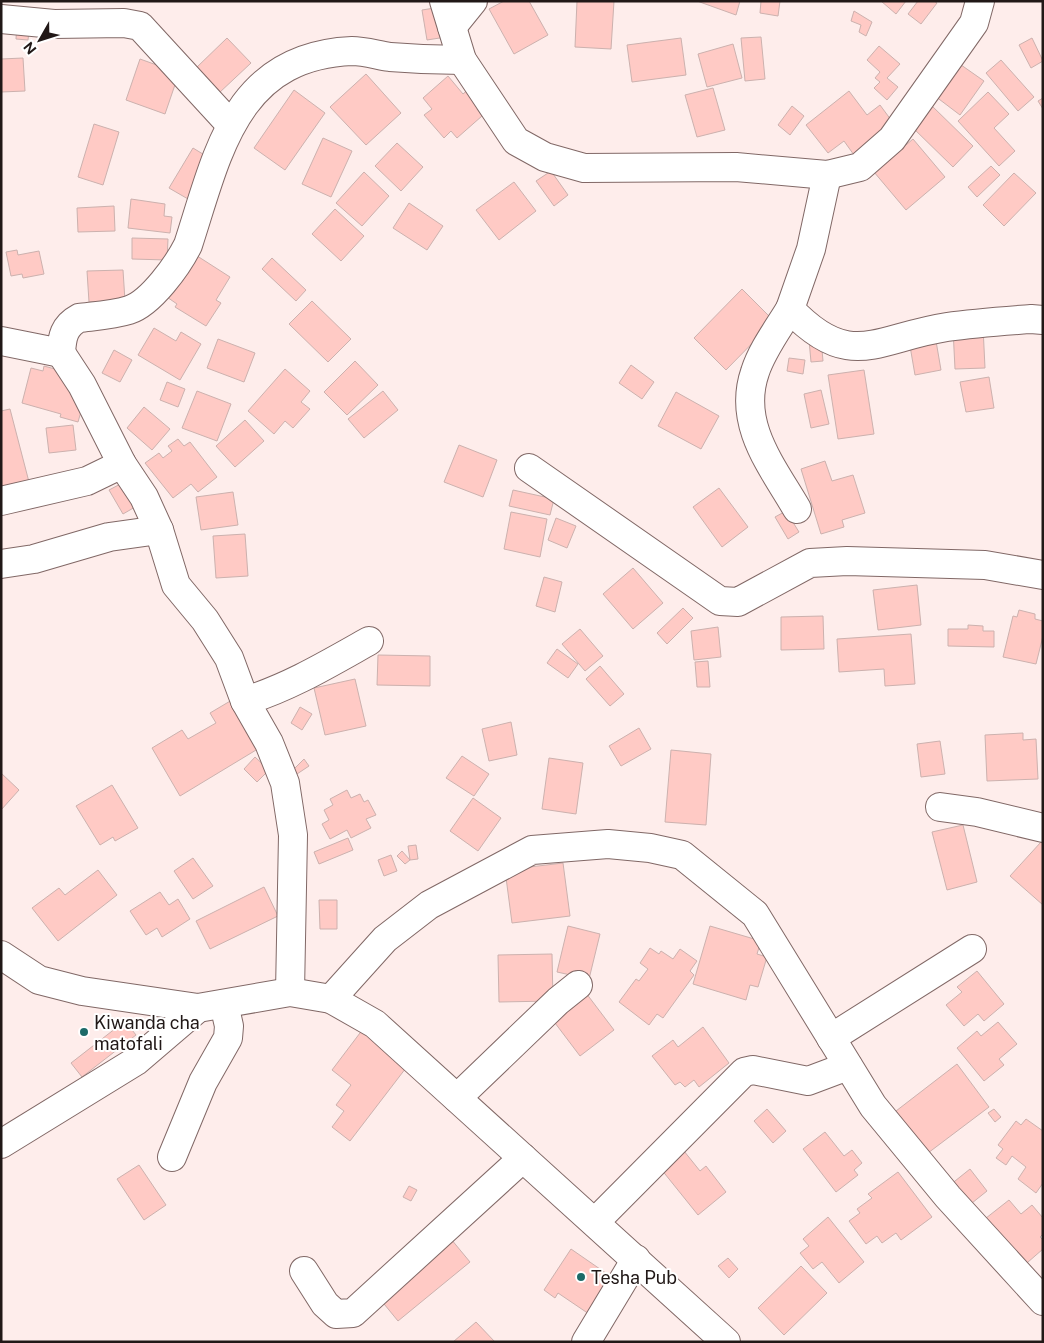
<svg xmlns="http://www.w3.org/2000/svg" width="1044" height="1343" font-family="'Public Sans',sans-serif">
  <rect width="100%" height="100%" fill="#feedeb"/>
  <g fill="#ffcac5" stroke="#ccb1ae">
    <path d="M504 1H529L548 35 514 54 489 9Z"/>
    <path d="M577 1H614L611 49 575 47Z"/>
    <path d="M697 1H740L736 15Z"/>
    <path d="M761 1H780L778 16 760 13Z"/>
    <path d="M881 1H906L896 14Z"/>
    <path d="M918 1H934L937 3 921 24 908 14Z"/>
    <path d="M441 7 446 37 427 40 422 10Z"/>
    <path d="M854 11 872 22 866 36 859 32 861 25 851 21Z"/>
    <path d="M17 22 30 23 28 40 16 39Z"/>
    <path d="M761 37 765 79 745 81 741 38Z"/>
    <path d="M227 38 251 63 219 93 196 68Z"/>
    <path d="M681 38 686 75 632 82 627 45Z"/>
    <path d="M1032 38 1043 61 1031 68 1019 45Z"/>
    <path d="M733 44 742 78 707 87 698 54Z"/>
    <path d="M879 46 900 64 887 78 898 87 887 100 874 88 880 82 875 78 880 72 867 60Z"/>
    <path d="M23 58 25 91 1 92V59Z"/>
    <path d="M140 59 179 73 165 114 126 100Z"/>
    <path d="M954 60 984 81 960 115 931 93Z"/>
    <path d="M1001 60 1034 97 1018 111 986 73Z"/>
    <path d="M366 74 401 113 366 145 330 107Z"/>
    <path d="M448 76 463 94 471 87 485 102 477 109 482 116 457 138 451 131 444 138 424 115 432 109 423 98Z"/>
    <path d="M713 88 725 130 697 137 685 95Z"/>
    <path d="M294 90 325 113 285 170 254 148Z"/>
    <path d="M849 91 867 115 880 105 894 124 854 155 844 141 828 153 806 125Z"/>
    <path d="M988 92 1009 114 994 128 1015 151 999 166 958 121Z"/>
    <path d="M1043 98V109L1038 101Z"/>
    <path d="M931 105 973 146 953 167 911 126Z"/>
    <path d="M792 106 804 116 790 135 778 125Z"/>
    <path d="M94 124 119 132 103 185 78 177Z"/>
    <path d="M323 138 352 151 331 197 302 184Z"/>
    <path d="M913 139 945 177 906 210 874 172Z"/>
    <path d="M397 143 423 167 401 191 375 166Z"/>
    <path d="M193 148 211 159 188 199 169 188Z"/>
    <path d="M991 166 1000 175 977 197 968 187Z"/>
    <path d="M551 171 568 195 554 206 536 181Z"/>
    <path d="M364 172 389 196 362 226 336 203Z"/>
    <path d="M1014 173 1036 193 1004 226 983 205Z"/>
    <path d="M514 182 536 211 499 240 476 210Z"/>
    <path d="M131 199 165 204 164 216 172 217 170 233 128 228Z"/>
    <path d="M409 203 443 226 427 250 393 228Z"/>
    <path d="M114 206 115 231 78 232 77 208Z"/>
    <path d="M335 209 364 236 341 261 312 234Z"/>
    <path d="M132 238 168 239 167 260 132 259Z"/>
    <path d="M17 250 18 255 39 251 44 274 23 278 22 274 11 276 6 252Z"/>
    <path d="M191 252 230 277 216 300 221 303 206 326 175 307 177 304 164 295Z"/>
    <path d="M272 258 306 290 296 301 262 269Z"/>
    <path d="M123 270 125 301 89 302 87 271Z"/>
    <path d="M742 289 774 321 726 370 694 338Z"/>
    <path d="M312 301 351 339 328 362 289 324Z"/>
    <path d="M983 327 985 368 955 369 953 329Z"/>
    <path d="M154 328 176 341 181 332 201 344 180 380 138 355Z"/>
    <path d="M218 339 255 353 244 382 207 368Z"/>
    <path d="M821 339 823 361 811 362 809 340Z"/>
    <path d="M936 341 941 370 915 375 910 346Z"/>
    <path d="M114 350 132 360 120 382 102 373Z"/>
    <path d="M789 358 805 360 803 374 787 371Z"/>
    <path d="M355 361 378 385 347 415 324 392Z"/>
    <path d="M631 365 654 382 642 399 619 383Z"/>
    <path d="M44 366 73 374 86 394 78 422 60 417 61 414 22 403 31 368 43 371Z"/>
    <path d="M285 369 310 391 301 402 310 409 293 428 285 421 274 434 248 411Z"/>
    <path d="M864 370 874 434 838 439 828 375Z"/>
    <path d="M989 377 994 408 966 412 960 382Z"/>
    <path d="M167 382 185 389 178 407 160 400Z"/>
    <path d="M821 390 829 424 811 428 804 394Z"/>
    <path d="M197 391 231 404 217 441 182 428Z"/>
    <path d="M383 391 398 410 364 438 348 419Z"/>
    <path d="M676 392 719 416 701 449 658 426Z"/>
    <path d="M144 407 170 429 152 450 127 428Z"/>
    <path d="M10 409 29 482 1 489V411Z"/>
    <path d="M245 420 264 441 235 467 216 446Z"/>
    <path d="M73 425 76 450 49 453 46 428Z"/>
    <path d="M178 439 184 446 190 442 217 477 198 492 191 484 173 498 145 463 159 453 163 458 172 451 168 446Z"/>
    <path d="M459 445 497 460 483 497 444 482Z"/>
    <path d="M825 461 832 481 853 475 865 513 842 520 844 527 821 534 801 469Z"/>
    <path d="M128 480 142 503 123 514 109 490Z"/>
    <path d="M719 488 748 527 722 547 693 507Z"/>
    <path d="M513 490 554 499 550 515 509 506Z"/>
    <path d="M233 492 238 525 201 530 196 497Z"/>
    <path d="M786 511 799 532 788 539 775 517Z"/>
    <path d="M511 512 547 519 540 557 504 549Z"/>
    <path d="M556 518 576 526 567 548 548 540Z"/>
    <path d="M245 534 248 576 216 578 213 536Z"/>
    <path d="M633 568 663 603 633 629 603 594Z"/>
    <path d="M544 577 562 582 555 612 536 606Z"/>
    <path d="M917 585 921 625 878 630 873 590Z"/>
    <path d="M683 608 693 618 667 644 657 633Z"/>
    <path d="M1019 610 1035 614V619L1043 621V636L1036 664 1003 657 1013 616 1017 617Z"/>
    <path d="M823 616 824 649 781 650V617Z"/>
    <path d="M968 625 983 626V631H994V647L948 646V629H968Z"/>
    <path d="M718 627 721 657 694 660 691 631Z"/>
    <path d="M580 629 603 656 585 671 562 644Z"/>
    <path d="M911 634 915 684 885 686 884 669 839 672 837 639Z"/>
    <path d="M557 649 578 664 568 678 547 663Z"/>
    <path d="M378 655 430 656V686L377 685Z"/>
    <path d="M708 661 710 687H697L695 662Z"/>
    <path d="M600 666 624 694 610 706 586 679Z"/>
    <path d="M355 679 366 726 325 735 314 688Z"/>
    <path d="M237 697 266 744 180 796 152 748 182 730 188 739 216 723 210 713Z"/>
    <path d="M300 707 312 714 302 730 291 723Z"/>
    <path d="M511 722 517 755 489 761 482 729Z"/>
    <path d="M639 728 651 749 621 766 609 746Z"/>
    <path d="M1023 733V740L1036 739 1038 779 987 781 985 735Z"/>
    <path d="M940 741 945 774 921 777 917 744Z"/>
    <path d="M671 750 711 754 706 825 665 822Z"/>
    <path d="M462 756 489 774 474 796 446 778Z"/>
    <path d="M255 757 269 770 257 782 244 769Z"/>
    <path d="M549 758 583 763 576 814 542 809Z"/>
    <path d="M304 759 309 766 297 774 293 770Z"/>
    <path d="M1 773 19 790 1 810Z"/>
    <path d="M112 785 138 828 115 841 113 837 100 845 76 806Z"/>
    <path d="M347 790 351 798 360 794 364 802 368 800 376 815 366 819 371 828 351 838 347 830 330 839 322 824 329 820 324 810 333 805 330 799Z"/>
    <path d="M473 798 501 818 478 851 450 831Z"/>
    <path d="M963 825 977 882 947 890 932 832Z"/>
    <path d="M348 838 353 850 319 864 314 852Z"/>
    <path d="M1041 842 1043 844V905L1010 876Z"/>
    <path d="M416 845 418 859 410 860 408 846Z"/>
    <path d="M402 851 410 860 405 864 397 856Z"/>
    <path d="M391 855 397 871 384 876 378 860Z"/>
    <path d="M193 858 213 886 193 899 174 871Z"/>
    <path d="M563 863 570 916 512 923 505 870Z"/>
    <path d="M98 870 117 895 58 941 32 908 59 888 65 895Z"/>
    <path d="M264 887 278 916 210 949 196 921Z"/>
    <path d="M160 892 169 905 178 899 190 919 162 937 157 928 146 935 130 911Z"/>
    <path d="M319 900H337V929H320Z"/>
    <path d="M568 926 600 934 589 979 557 972Z"/>
    <path d="M710 926 761 941 757 954 767 957 758 987 750 985 746 1000 693 984Z"/>
    <path d="M650 948 659 954 661 951 673 959 680 949 697 961 690 971 694 975 663 1018 657 1014 649 1025 619 1002 636 979 639 981 648 969 640 963Z"/>
    <path d="M552 954 553 1001 499 1002 498 955Z"/>
    <path d="M977 971 1004 1004 984 1021 978 1014 964 1026 946 1005 962 992 957 987Z"/>
    <path d="M586 993 614 1030 580 1056 552 1019Z"/>
    <path d="M125 1021 136 1035 82 1077 71 1063Z"/>
    <path d="M998 1022 1017 1044 999 1059 1004 1065 984 1081 957 1048 977 1031 981 1036Z"/>
    <path d="M703 1027 729 1063 699 1087 694 1080 685 1087 680 1082 675 1085 652 1056 673 1040 678 1047Z"/>
    <path d="M363 1029 409 1064 350 1141 332 1127 344 1111 336 1105 351 1085 332 1070Z"/>
    <path d="M957 1064 989 1107 928 1153 896 1111Z"/>
    <path d="M767 1109 786 1131 773 1143 754 1121Z"/>
    <path d="M994 1109 1001 1117 995 1122 988 1113Z"/>
    <path d="M1026 1119 1043 1131V1183L1036 1193 1018 1179 1026 1167 1012 1156 1006 1165 996 1158 1003 1149 998 1145 1016 1121 1021 1125Z"/>
    <path d="M825 1132 844 1156 852 1150 862 1163 854 1170 858 1175 836 1192 803 1149Z"/>
    <path d="M684 1151 700 1171 706 1166 726 1192 698 1215 661 1169Z"/>
    <path d="M139 1165 166 1205 144 1220 117 1179Z"/>
    <path d="M970 1169 987 1191 967 1207 950 1185Z"/>
    <path d="M898 1172 932 1217 901 1240 896 1233 882 1243 877 1236 866 1244 849 1221 860 1213 857 1209 872 1198 868 1194Z"/>
    <path d="M409 1186 417 1190 411 1201 403 1197Z"/>
    <path d="M1009 1200 1021 1214 1032 1205 1043 1218V1234L1040 1237 1043 1240V1249L1020 1269 981 1222Z"/>
    <path d="M828 1217 864 1262 839 1283 822 1262 813 1269 800 1253 809 1246 803 1239Z"/>
    <path d="M451 1239 470 1262 398 1321 380 1299Z"/>
    <path d="M571 1249 613 1278 589 1314 558 1293 555 1298 544 1290Z"/>
    <path d="M728 1258 738 1269 729 1278 718 1266Z"/>
    <path d="M801 1266 827 1293 784 1335 758 1308Z"/>
    <path d="M476 1322 495 1342H453Z"/>
  </g>
  <g fill="none" stroke-linecap="round" stroke-linejoin="round">
    <defs>
      <g id="minor">
        <path d="M444 1 462 60 516 141 545 157 584 168 736 167 827 175 860 167 892 139 974 23 980 1"/>
        <path d="M1 19 54 24 124 23 140 26 230 124"/>
        <path d="M452 27 473 1"/>
        <path d="M827 175 811 249 790 309C850 372 876 338 947 327 975 323 1004 321 1031 319L1043 320"/>
        <path d="M790 309C778 329 762 350 755 372 737 424 772 466 797 509"/>
        <path d="M1 341 61 353C62 337 64 326 79 318 95 316 113 315 129 310 151 303 178 265 188 245 218 153 235 56 352 51 364 51 377 55 390 57 414 59 437 60 462 60"/>
        <path d="M61 353 82 385 122 464 144 497 159 530 176 585 205 620 229 658 245 701 269 743 285 783 293 835 290 992"/>
        <path d="M529 468 720 601 738 602 810 563 847 561 985 565 1043 575"/>
        <path d="M1 501 87 481 122 464"/>
        <path d="M1 564 34 559 109 537 159 530"/>
        <path d="M245 701C290 687 328 664 369 641"/>
        <path d="M940 807 977 812 1043 828"/>
        <path d="M1 955 39 980 82 991 198 1008 290 992 331 999 375 1024 726 1342"/>
        <path d="M331 999 385 939 429 905 532 850 608 844 650 848 682 855 755 914 873 1106 948 1197 1043 1301"/>
        <path d="M831 1038 972 949"/>
        <path d="M457 1098 558 1001 578 985"/>
        <path d="M1 1144 136 1061 198 1008"/>
        <path d="M172 1157 203 1082 228 1038 229 1026 224 1004"/>
        <path d="M595 1222 744 1072 753 1070 808 1081 848 1066"/>
        <path d="M304 1271 325 1304 336 1314 353 1313 523 1158"/>
        <path d="M586 1342 636 1259"/>
      </g>
    </defs>
    <use href="#minor" stroke="#816866" stroke-width="30"/>
    <use href="#minor" stroke="#fff" stroke-width="28"/>
  </g>
  <g fill="#1d6a68" stroke="#fff" stroke-width="2">
    <circle cx="84" cy="1032" r="5"/>
    <circle cx="581" cy="1277" r="5"/>
  </g>
  <g text-anchor="middle" dominant-baseline="central" stroke-width="4" stroke-linejoin="round" paint-order="stroke">
    <g font-size="18" fill="#211817" stroke="#fff" text-anchor="start">
      <text x="94" y="1022">Kiwanda cha<tspan x="94" dy="21">matofali</tspan></text>
      <text x="591" y="1277">Tesha Pub</text>
    </g>
  </g>
  <rect width="1044" height="1343" fill="none" stroke="#211817" stroke-width="5"/>
  <g transform="translate(40 40) rotate(231)" stroke="#ffffff" stroke-width="4" paint-order="stroke">
  <path d="M0-4L9 19L0 12L-9 19Z" fill="#211817"/>
  <text y="-8" font-size="14" font-weight="bold" text-anchor="middle" fill="#211817">N</text>
  </g>
</svg>
